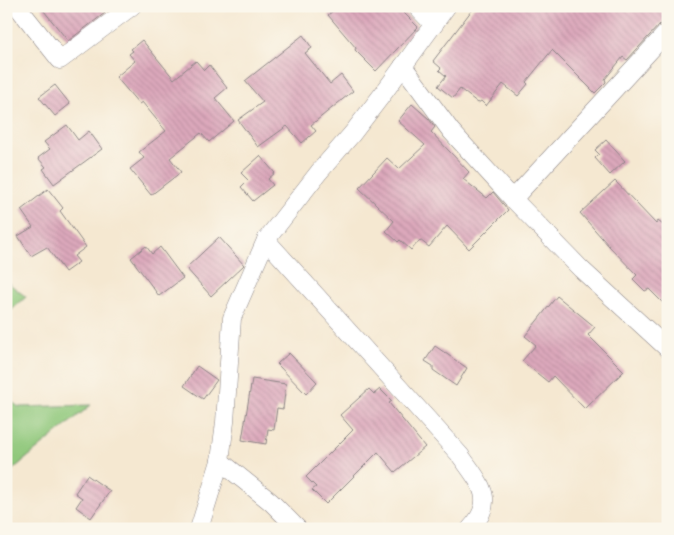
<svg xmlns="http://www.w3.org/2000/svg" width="674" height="535" font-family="'Shantell Sans',sans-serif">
  <defs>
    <pattern id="building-back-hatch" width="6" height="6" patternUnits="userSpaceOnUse" patternTransform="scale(1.25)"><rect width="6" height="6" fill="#dca8bb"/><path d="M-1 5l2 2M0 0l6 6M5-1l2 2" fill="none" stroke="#bc90a2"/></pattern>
  </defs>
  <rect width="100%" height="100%" fill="#fbf7ec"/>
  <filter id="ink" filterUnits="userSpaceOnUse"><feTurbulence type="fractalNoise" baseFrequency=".02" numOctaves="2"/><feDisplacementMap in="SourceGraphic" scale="10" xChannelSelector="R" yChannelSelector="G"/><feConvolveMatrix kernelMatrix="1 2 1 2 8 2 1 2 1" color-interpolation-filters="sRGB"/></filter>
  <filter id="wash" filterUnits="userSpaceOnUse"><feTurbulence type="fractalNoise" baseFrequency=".0096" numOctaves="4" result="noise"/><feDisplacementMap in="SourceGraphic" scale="20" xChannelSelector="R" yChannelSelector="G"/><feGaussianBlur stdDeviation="1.12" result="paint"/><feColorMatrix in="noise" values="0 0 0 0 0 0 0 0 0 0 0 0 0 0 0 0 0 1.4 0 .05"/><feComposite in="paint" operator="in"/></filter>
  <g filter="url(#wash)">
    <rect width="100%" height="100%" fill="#f5e8d1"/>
    <g fill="#90c87b" stroke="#59755b">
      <path d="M6 281 26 297 6 315Z"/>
      <path d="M6 398 19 407 91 405 6 475Z"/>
    </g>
    <g id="blocks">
      <g fill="url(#building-back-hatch)">
        <path d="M40 6H100L105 13 68 41Z"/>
        <path d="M339 6H397L418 27 376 71 355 50 356 48 328 15Z"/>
        <path d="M475 6H622L630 12 635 6H668V18L660 24 627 60 623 57 605 79 606 82 595 93 552 50 526 82 528 84 518 96 503 84 486 106 481 101 478 103 460 89 453 98 438 86 446 76 439 70 441 68 433 61Z"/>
        <path d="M303 35 312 48 305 53 330 84 341 75 353 91 311 125 316 131 302 143 287 126 258 147 238 120 263 102 245 81Z"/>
        <path d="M142 40 174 79 196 61 204 70 209 65 227 88 215 98 234 121 209 142 201 133 170 158 181 172 151 195 130 169 144 158 139 152 166 131 142 102 139 104 116 77 135 61 129 54 133 51 131 49Z"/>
        <path d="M55 85 70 104 55 116 39 97Z"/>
        <path d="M412 104 429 119 435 127 431 132 469 172 463 179 487 198 493 192 508 210 469 249 447 226 429 247 420 240 411 250 400 240 398 242 386 231 394 221 359 188 387 158 399 169 425 145 398 121Z"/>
        <path d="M67 125 78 140 89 131 102 149 54 184 43 169 46 167 38 158 50 149 44 142Z"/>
        <path d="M606 140 625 161 610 175 595 158 599 154 595 150Z"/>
        <path d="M260 156 275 173 268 179 273 185 253 201 241 187 248 180 241 173Z"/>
        <path d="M615 181 656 224 658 221 668 229V308L649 289 645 291 633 279 637 275 609 246 580 213Z"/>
        <path d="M48 189 63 208 60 211 86 247 74 256 79 262 65 272 47 247 31 256 18 236 33 227 21 210Z"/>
        <path d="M219 237 244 265 211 296 186 268Z"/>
        <path d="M146 246 152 254 160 247 183 278 159 296 131 258Z"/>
        <path d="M557 296 595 327 588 335 624 371 585 409 553 376 548 382 522 361 536 345 525 336Z"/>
        <path d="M435 346 467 368 456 386 433 370V366L425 361Z"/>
        <path d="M289 353 317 382 306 394 277 364Z"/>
        <path d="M197 366 217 380 203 399 184 386Z"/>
        <path d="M252 379 286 384 283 409 277 408 274 430 268 429 266 444 242 440Z"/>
        <path d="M369 389 374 394 380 389 392 401 389 403 425 447 395 472 378 452 326 504 312 490 316 487 306 477 353 430 340 415Z"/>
        <path d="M87 475 110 491 91 518 76 507 82 498 75 493Z"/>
      </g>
    </g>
  </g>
  <g filter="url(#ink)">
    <use href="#blocks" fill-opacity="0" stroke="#8c8586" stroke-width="1"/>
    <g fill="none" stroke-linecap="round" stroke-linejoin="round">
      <defs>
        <g id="minor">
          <path d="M17 6 60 60 132 6"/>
          <path d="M416 6 434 25"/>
          <path d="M403 66 451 131 513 199 581 269 668 349"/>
          <path d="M513 199 668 31"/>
          <path d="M266 240 460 455C479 482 498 500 470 529"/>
          <path d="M220 461 271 502 298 529"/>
          <path d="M199 529 220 461 225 422 232 318 266 240 319 172 352 134 382 95 447 6"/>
        </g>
      </defs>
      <use href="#minor" stroke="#8c8586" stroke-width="19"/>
      <use href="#minor" stroke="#fff" stroke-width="18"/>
    </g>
  </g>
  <rect width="674" height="535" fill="none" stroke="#fbf7ec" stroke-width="25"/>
</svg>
